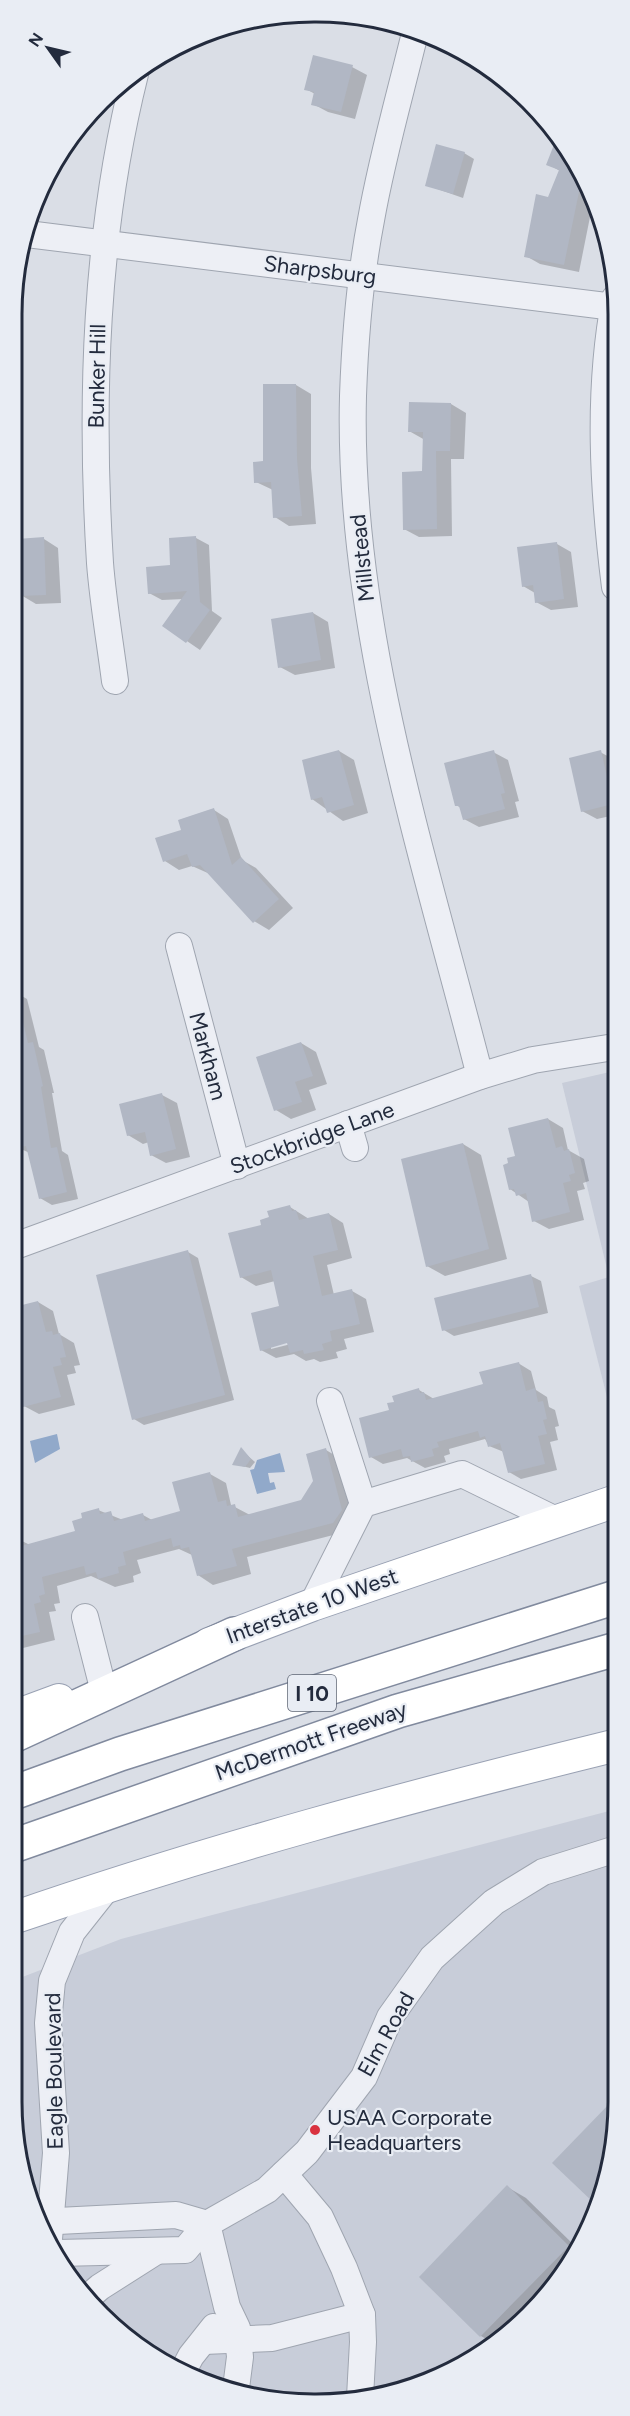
<svg xmlns="http://www.w3.org/2000/svg" width="630" height="2416" font-family="Figtree,sans-serif">
  <rect width="100%" height="100%" fill="#dadee6"/>
  <g fill="#c8cdd9">
    <path d="M614 1071 613 1421 579 1286 609 1277 562 1083Z"/>
    <path d="M613 1810 612 2160 567 2269 499 2342 394 2394 295 2403 181 2373 87 2301 35 2217 12 2101V1981L121 1939Z"/>
  </g>
  <g fill="#91a9ca">
    <path d="M57 1434 60 1449 35 1463 30 1441Z"/>
    <path d="M280 1453 285 1472 268 1473 270 1483 274 1482 276 1489 257 1494 250 1470 254 1469 257 1460Z"/>
  </g>
  <g fill="#0003" fill-rule="evenodd">
    <path d="M352 67 367 75 355 119 328 112 313 104 315 94 306 89Z"/>
    <path d="M558 138 587 181 593 202 579 272 540 264 526 256 560 171 548 164Z"/>
    <path d="M464 153 474 159 463 198 426 185Z"/>
    <path d="M296 385 311 394V468L316 524 289 526 275 517 273 490 256 482Z"/>
    <path d="M451 404 466 413 464 459H451L452 536 419 537 404 529 424 473 425 440 409 431Z"/>
    <path d="M196 538 209 545 212 611 222 618 200 650 165 626 184 599 162 600 149 593Z"/>
    <path d="M44 539 58 548 61 603 36 604 21 595 20 568H17V540Z"/>
    <path d="M557 544 571 552 578 607 551 610 536 602 535 593 523 586Z"/>
    <path d="M313 613 328 622 335 668 295 675 280 667Z"/>
    <path d="M339 751 354 760 368 813 343 821 312 799Z"/>
    <path d="M493 752 508 760 519 801 515 802 519 817 479 827 464 819 461 808 456 805Z"/>
    <path d="M600 752 615 760V815L597 819 582 811Z"/>
    <path d="M214 810 228 819 242 860 256 868 293 908 269 930 254 921 210 874 192 866 179 870 165 861Z"/>
    <path d="M15 992 27 999 39 1047 44 1050 54 1093H52L62 1151 68 1155 78 1199 52 1205 40 1198 30 1153 16 1147 15 1141Z"/>
    <path d="M301 1043 316 1052 327 1084 309 1090 316 1110 291 1119 276 1110Z"/>
    <path d="M162 1095 177 1103 190 1157 166 1163 151 1155 149 1142 143 1144 128 1135Z"/>
    <path d="M548 1119 563 1128 568 1150 584 1159 589 1181 583 1183 585 1189 577 1191 584 1220 549 1229 534 1221 529 1202 510 1189 517 1157Z"/>
    <path d="M463 1144 481 1155 507 1259 445 1276 427 1266Z"/>
    <path d="M290 1207 309 1219 329 1214 343 1223 352 1258 327 1265 334 1295 352 1291 366 1299 374 1332 344 1339 347 1349 336 1352 338 1358 320 1362 314 1359 306 1361 294 1354 276 1358 261 1350 281 1307 275 1281 256 1286 241 1277 263 1226ZM294 1340 295 1343 271 1349V1346Z"/>
    <path d="M188 1252 198 1258 234 1400 144 1425 134 1419Z"/>
    <path d="M531 1276 541 1281 548 1313 454 1336 444 1330Z"/>
    <path d="M38 1302 53 1311 59 1334 74 1343 80 1365 74 1366 76 1373 67 1375 75 1405 39 1414 24 1406 19 1387 14 1384V1308Z"/>
    <path d="M518 1363 531 1371 536 1390 547 1397 549 1407 555 1410 559 1426 555 1427 558 1440 550 1442 557 1470 521 1479 509 1472 504 1452 489 1446 485 1439 449 1449 450 1454 444 1456 446 1462 425 1468 407 1458 383 1464 371 1457 391 1411 419 1390 434 1399 484 1385Z"/>
    <path d="M241 1450 255 1462 250 1468 234 1464Z"/>
    <path d="M326 1450 341 1459 357 1519 349 1531 247 1557 251 1574 213 1585 198 1575 192 1555 179 1549 137 1560 141 1573 133 1576 134 1582 115 1587 91 1576 57 1586 60 1603 54 1604 56 1611 49 1612 55 1640 19 1649 13 1645 14 1540 18 1539 30 1545 76 1533 84 1519 98 1510 123 1520 143 1515 152 1520 181 1512 210 1474 226 1483 231 1505 250 1515 302 1502 315 1482Z"/>
    <path d="M612 2103V2160L595 2202 554 2163Z"/>
    <path d="M507 2187 526 2198 576 2247 567 2269 495 2344 481 2336 421 2276Z"/>
  </g>
  <g fill="#b1b7c4">
    <path d="M313 55 353 65 341 112 311 105 314 92 304 90Z"/>
    <path d="M557 137 586 181 583 179 580 187 564 265 524 257 536 194 548 197 559 170 546 165Z"/>
    <path d="M436 144 465 152 453 194 425 186Z"/>
    <path d="M263 384H296L297 459 302 516 273 518 271 482 254 483 253 462 263 461Z"/>
    <path d="M409 402 451 403 450 451H436L437 529 403 530 402 472 422 471 423 432H408Z"/>
    <path d="M196 536 200 602 210 610 186 643 162 626 187 591 148 594 146 567 170 565 169 538Z"/>
    <path d="M44 537 46 595 20 596 17 539Z"/>
    <path d="M557 542 564 599 535 603 533 585 522 587 517 547Z"/>
    <path d="M313 612 321 660 278 668 271 619Z"/>
    <path d="M339 750 354 805 327 813 322 797 311 800 302 760Z"/>
    <path d="M494 750 505 793 501 794 505 809 463 820 459 806H455L444 763Z"/>
    <path d="M601 750 613 804 581 812 569 758Z"/>
    <path d="M214 808 232 865 241 857 279 899 253 923 200 865 192 867 187 854 163 862 155 838 181 830 178 820Z"/>
    <path d="M21 1014 28 1043 33 1042 43 1086 41 1087 51 1148 57 1147 67 1192 39 1199 26 1146 15 1148V1015Z"/>
    <path d="M301 1042 313 1076 295 1082 302 1102 274 1111 256 1057Z"/>
    <path d="M162 1093 176 1149 150 1156 145 1132 127 1136 119 1104Z"/>
    <path d="M548 1118 556 1148 562 1146 564 1151 569 1149 575 1173 569 1175 571 1181 563 1183 570 1212 532 1222 526 1193 516 1196 514 1189 509 1190 503 1165 508 1163 507 1158 515 1156 508 1128Z"/>
    <path d="M463 1143 489 1249 426 1267 401 1159Z"/>
    <path d="M290 1205 292 1211 296 1210 299 1220 329 1213 338 1250 313 1256 322 1296 352 1289 360 1324 330 1331 332 1341 322 1344 324 1350 304 1354 303 1350 290 1353 287 1343 260 1351 251 1313 279 1306 271 1270 240 1278 228 1233 261 1225 260 1220 269 1217 267 1211Z"/>
    <path d="M188 1250 225 1395 132 1420 96 1275Z"/>
    <path d="M531 1274 539 1307 442 1331 434 1298Z"/>
    <path d="M38 1301 46 1332 52 1331 53 1335 60 1333 66 1357 60 1358 62 1365 53 1367 61 1397 23 1407 14 1374V1307Z"/>
    <path d="M519 1362 526 1391 535 1388 538 1402 543 1401 547 1419 543 1420 547 1434 538 1436 545 1464 508 1473 500 1443 488 1447 485 1436 480 1438 478 1431 437 1442 439 1447 432 1449 434 1456 411 1462 410 1456 403 1457 401 1449 369 1458 359 1418 389 1410 387 1403 394 1402 392 1396 419 1388 420 1393 424 1392 426 1400 483 1384 479 1372Z"/>
    <path d="M241 1447 251 1459 245 1467 232 1465Z"/>
    <path d="M326 1448 342 1510 333 1523 232 1549 237 1566 197 1576 189 1547 181 1549 180 1545 173 1547 171 1538 123 1552 126 1565 118 1567 119 1573 98 1579 96 1572 86 1575 84 1566 42 1577 45 1594 39 1596 41 1602 34 1604 40 1632 13 1638 14 1548 75 1531 72 1521 82 1518 81 1513 99 1508 100 1514 111 1511 114 1521 143 1513 145 1521 180 1511 172 1482 210 1472 218 1502 226 1500 227 1506 235 1504 238 1517 301 1500 313 1481 306 1454Z"/>
    <path d="M612 2101V2160L594 2203 552 2163Z"/>
    <path d="M507 2185 569 2246 480 2337 419 2277Z"/>
  </g>
  <g fill="none" stroke-linecap="round" stroke-linejoin="round">
    <defs>
      <g id="minor">
        <path d="M415 33C400 95 382 157 371 220 360 277 355 338 353 396 347 624 424 857 480 1076"/>
        <path d="M27 234 614 307"/>
        <path d="M615 587C603 491 597 393 615 298"/>
        <path d="M115 681C110 642 103 602 100 563 90 400 95 234 135 74"/>
        <path d="M179 946 237 1166"/>
        <path d="M348 1124 355 1148"/>
        <path d="M15 1246 480 1076 533 1060 614 1047"/>
        <path d="M330 1401 363 1504"/>
        <path d="M312 1605 363 1504 462 1474 558 1521"/>
        <path d="M85 1617 102 1684"/>
        <path d="M284 2174 320 2217 344 2268 362 2315 363 2342 360 2397"/>
        <path d="M38 2222 176 2215 207 2224"/>
        <path d="M207 2224 227 2307 237 2328 240 2357 236 2388"/>
        <path d="M49 2239 56 2153 48 2023 52 1981 72 1932 110 1884"/>
        <path d="M58 2253 185 2250 207 2224 267 2190 307 2152 364 2077 390 2017 432 1958 494 1902 543 1872 613 1850"/>
        <path d="M86 2299 100 2287 155 2252"/>
        <path d="M204 2341 272 2338 362 2315"/>
        <path d="M182 2373 191 2356 214 2327"/>
      </g>
      <g id="major">
        <path d="M209 1644 312 1605 613 1502"/>
        <path d="M13 1717 59 1700"/>
        <path d="M13 1918C210 1850 410 1796 613 1746"/>
      </g>
      <g id="highway">
        <path d="M13 1736 234 1634"/>
        <path d="M13 1793 120 1754 613 1598"/>
        <path d="M13 1846 398 1711 613 1650"/>
      </g>
    </defs>
    <use href="#minor" stroke="#9fa5b0" stroke-width="28"/>
    <use href="#major" stroke="#99a1b3" stroke-width="34"/>
    <use href="#highway" stroke="#818a9e" stroke-width="36"/>
    <use href="#minor" stroke="#edeff5" stroke-width="26"/>
    <use href="#major" stroke="#fff" stroke-width="32"/>
    <use href="#highway" stroke="#fff" stroke-width="33"/>
  </g>
  <circle fill="#d9323f" stroke="#e9edf4" stroke-width="2" cx="315" cy="2130" r="6"/>
  <g text-anchor="middle" dominant-baseline="central" stroke-width="4.5" stroke-linejoin="round" paint-order="stroke">
    <rect fill="#e9edf4" stroke="#5e6574" stroke-width="1.5" x="288" y="1675" width="48" height="36" rx="4.5"/>
    <g font-size="21" font-weight="bold" fill="#232b3d">
      <text x="312" y="1693">I 10</text>
    </g>
    <g font-size="22" fill="#232b3d" stroke="#e9edf4">
      <text transform="translate(320 270) rotate(7)">Sharpsburg</text>
      <text transform="translate(97 376) rotate(-89)">Bunker Hill</text>
      <text transform="translate(362 558) rotate(-96)">Millstead</text>
      <text transform="translate(208 1056) rotate(75)">Markham</text>
      <text transform="translate(312 1138) rotate(-20)">Stockbridge Lane</text>
      <text transform="translate(312 1606) rotate(-20)">Interstate 10 West</text>
      <text transform="translate(311 1741) rotate(-19)">McDermott Freeway</text>
      <text transform="translate(386 2034) rotate(-61)">Elm Road</text>
      <text transform="translate(54 2071) rotate(-91)">Eagle Boulevard</text>
    </g>
    <g font-size="22" fill="#232b3d" stroke="#e9edf4" text-anchor="start">
      <text x="327" y="2117">USAA Corporate<tspan x="327" dy="25">Headquarters</tspan></text>
    </g>
  </g>
  <path d="M0 0H630V2416H0ZM314 22H316A292 292 0 0 1 608 314V2102A292 292 0 0 1 316 2394H314A292 292 0 0 1 22 2102V314A292 292 0 0 1 314 22Z" fill="#e9edf4" fill-rule="evenodd"/>
  <path fill="none" stroke="#232b3d" stroke-width="3" d="M314 22H316A292 292 0 0 1 608 314V2102A292 292 0 0 1 316 2394H314A292 292 0 0 1 22 2102V314A292 292 0 0 1 314 22Z"/>
  <g transform="translate(48 48) rotate(304)" stroke="#e9edf4" stroke-width="4.5" paint-order="stroke">
  <path d="M0-4.5L10 22L0 15L-10 22Z" fill="#232b3d"/>
  <text y="-9" font-size="16" font-weight="bold" text-anchor="middle" fill="#232b3d">N</text>
  </g>
</svg>
